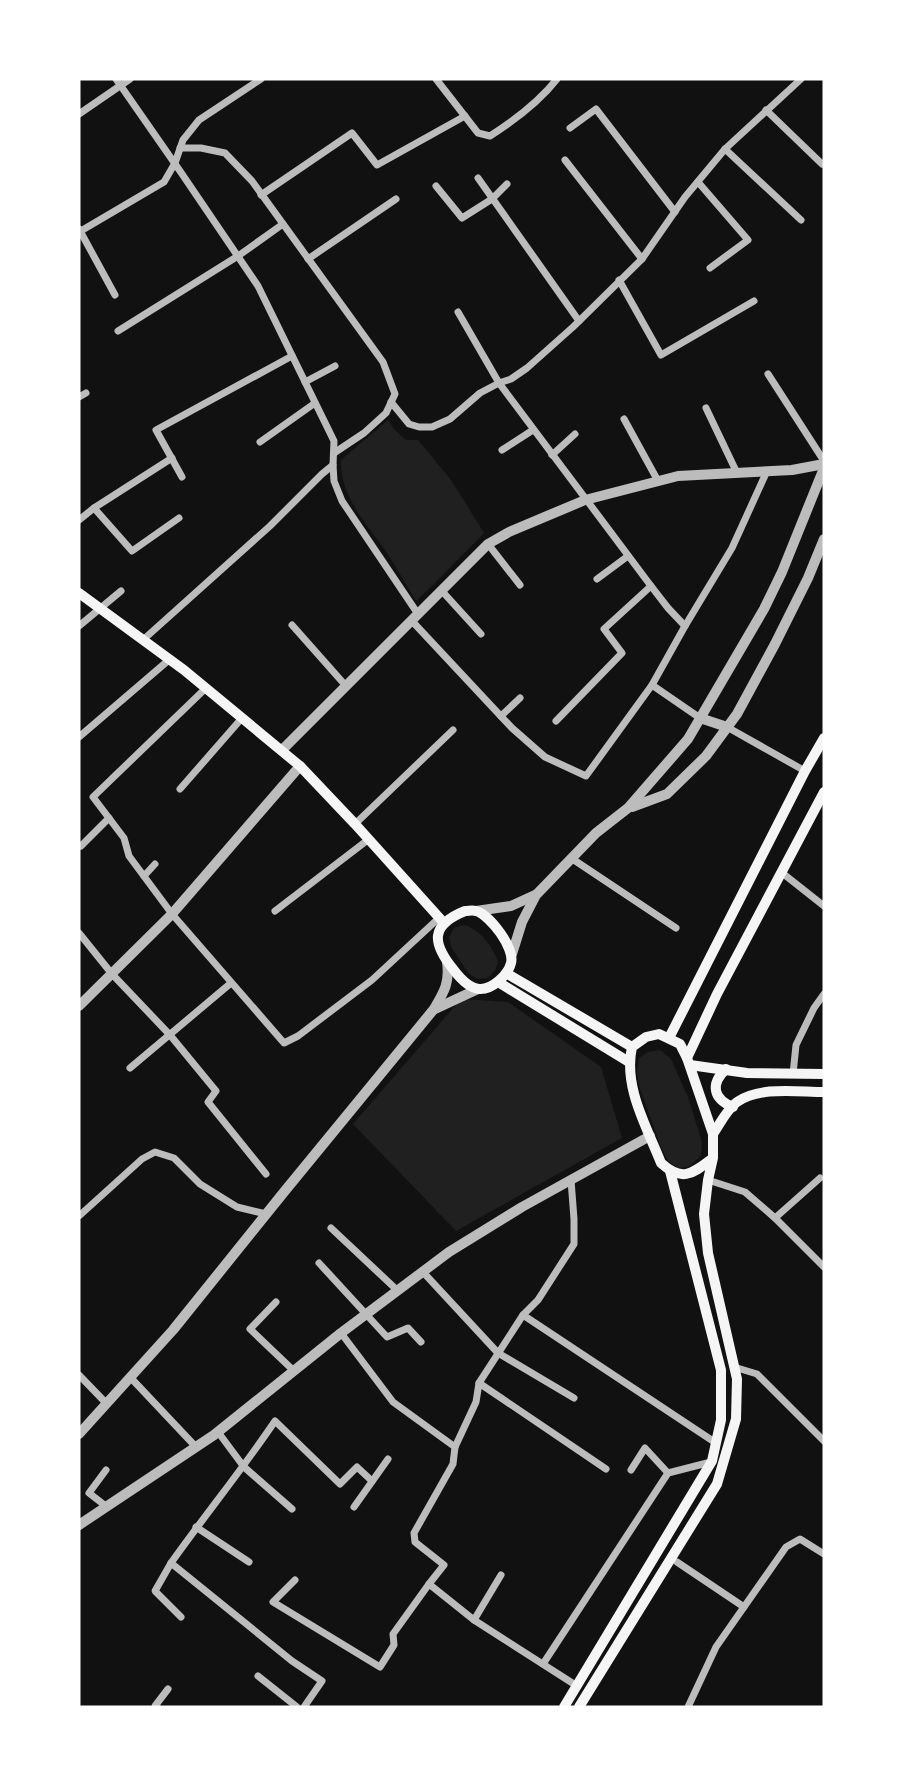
<svg xmlns="http://www.w3.org/2000/svg" width="903" height="1786" font-family="Commissioner,sans-serif">
  <rect width="100%" height="100%" fill="#111"/>
  <g fill="#202020">
    <path d="M388 420 395 430 406 440H418L451 480 484 533 435 583 416 601C406 585 397 568 387 553 368 525 339 496 341 460Z"/>
    <path d="M463 925C479 927 493 948 498 962L495 970 488 978 478 979 469 974 451 947 449 937 454 928Z"/>
    <path d="M461 999 508 1002 601 1067 622 1138 456 1231 353 1124Z"/>
    <path d="M660 1050 671 1059 688 1097 702 1142 701 1156 688 1167 678 1168 668 1161 661 1147 639 1086 637 1071 639 1058 648 1052Z"/>
  </g>
  <g fill="none" stroke-linecap="round" stroke-linejoin="round">
    <g stroke="#bcbcbc" stroke-width="7">
      <path d="M116 79 180 171 258 286 334 441 333 465 334 481 342 501 418 614"/>
      <path d="M436 79 478 133 490 136C515 120 539 102 557 79"/>
      <path d="M766 110 822 164"/>
      <path d="M79 114 130 79"/>
      <path d="M570 128 596 109 675 212"/>
      <path d="M180 148H201L225 153 252 181 383 362 395 394 386 413 364 433 334 453"/>
      <path d="M725 149 801 220"/>
      <path d="M565 160 642 259"/>
      <path d="M478 178 579 321"/>
      <path d="M698 182 748 240 710 268"/>
      <path d="M436 186 462 218 492 199 507 184"/>
      <path d="M261 195 352 133 377 165 465 116"/>
      <path d="M79 229 115 295"/>
      <path d="M79 232 164 182 175 163 183 140 199 120 261 79"/>
      <path d="M308 259 396 199"/>
      <path d="M619 280 661 355 754 301"/>
      <path d="M458 312 499 383 651 586 668 608 685 626"/>
      <path d="M118 331 238 256 283 224"/>
      <path d="M768 374 824 461"/>
      <path d="M305 382 335 366"/>
      <path d="M79 397 86 393"/>
      <path d="M391 402 409 424 419 427H432L450 419 480 393 499 383 511 379 527 368 573 327 642 259 685 197 725 149 801 79"/>
      <path d="M706 408 737 473"/>
      <path d="M624 419 658 481"/>
      <path d="M260 442 315 403"/>
      <path d="M502 450 533 430"/>
      <path d="M552 455 575 434"/>
      <path d="M182 477 156 430 292 356"/>
      <path d="M94 508 132 551 179 518"/>
      <path d="M79 520 94 508 172 458"/>
      <path d="M488 544 520 585"/>
      <path d="M597 579 628 556"/>
      <path d="M441 590 481 634"/>
      <path d="M411 620 512 728 545 757 586 776 652 685 685 626 732 548 767 471"/>
      <path d="M292 625 346 686"/>
      <path d="M79 626 121 591"/>
      <path d="M144 639 270 526 322 474 333 465"/>
      <path d="M652 685 700 718"/>
      <path d="M206 688 93 797 124 838 129 856 172 914 284 1043 298 1036 372 980 440 917"/>
      <path d="M501 716 520 698"/>
      <path d="M556 721 622 653 604 629 651 586"/>
      <path d="M727 727 805 771"/>
      <path d="M79 737 170 659"/>
      <path d="M180 789 242 718"/>
      <path d="M355 824 453 730"/>
      <path d="M81 846 109 818"/>
      <path d="M571 858 676 928"/>
      <path d="M781 872 824 906"/>
      <path d="M144 876 155 864"/>
      <path d="M275 911 369 839"/>
      <path d="M79 933 112 974 170 1035 216 1091 208 1102 266 1174"/>
      <path d="M130 1068 231 983"/>
      <path d="M793 1074 796 1045 814 1008 824 994"/>
      <path d="M571 1180 574 1219V1244L538 1300 523 1315 479 1383 476 1402 455 1447 453 1464 414 1533 415 1542 444 1565 429 1584 474 1620 577 1686"/>
      <path d="M708 1180 745 1192 775 1218 824 1267"/>
      <path d="M79 1216 142 1159 155 1152 174 1158 200 1184 237 1207 266 1214"/>
      <path d="M775 1218 820 1178"/>
      <path d="M331 1228 398 1291"/>
      <path d="M319 1263 387 1337 408 1328 421 1342"/>
      <path d="M423 1272 498 1353 574 1398"/>
      <path d="M276 1302 250 1329 294 1371"/>
      <path d="M523 1315 716 1443"/>
      <path d="M341 1333 393 1402 455 1447"/>
      <path d="M734 1367 757 1374 824 1441"/>
      <path d="M79 1375 106 1403"/>
      <path d="M130 1377 196 1447"/>
      <path d="M479 1383 606 1469"/>
      <path d="M218 1432 244 1467 292 1509"/>
      <path d="M106 1470 89 1493 107 1507"/>
      <path d="M631 1470 645 1448 668 1473"/>
      <path d="M354 1507 388 1459"/>
      <path d="M196 1527 249 1562"/>
      <path d="M677 1562 744 1607"/>
      <path d="M171 1563 155 1591 181 1617"/>
      <path d="M295 1580 273 1602 380 1667 394 1645 393 1634 429 1584"/>
      <path d="M474 1620 501 1575"/>
      <path d="M543 1664 668 1473 711 1462"/>
      <path d="M258 1676 297 1707"/>
      <path d="M157 1707 155 1706 168 1689"/>
      <path d="M304 1707 322 1681 292 1661 171 1563C205 1515 242 1470 275 1421L340 1484 357 1467 372 1481"/>
      <path d="M688 1707 716 1647 786 1547 800 1539 824 1554"/>
    </g>
    <g stroke="#bcbcbc" stroke-width="10">
      <path d="M700 718 727 727"/>
      <path d="M282 750 488 544 509 532 585 500 678 476 792 470 824 464"/>
      <path d="M632 807 667 794 706 756 737 714 775 644 808 578 824 539"/>
      <path d="M476 911 511 906 535 895"/>
      <path d="M512 954 522 922 536 895 596 833 628 808 688 739 764 609 782 572 824 468"/>
      <path d="M79 1006 172 914 300 766"/>
      <path d="M435 1009 478 989"/>
      <path d="M79 1434 173 1330 284 1192 434 1009C444 992 450 983 447 962"/>
      <path d="M79 1525 214 1435 341 1333 449 1252 522 1207 650 1136"/>
    </g>
    <g stroke="#f5f5f5" stroke-width="10">
      <path d="M79 593 184 670 300 766 355 824 444 923"/>
      <path d="M465 911C469 911 472 910 476 911 490 915 515 948 511 963 508 975 492 990 479 989 469 988 459 977 453 969 432 943 430 925 465 911Z"/>
      <path d="M506 973 632 1047"/>
      <path d="M498 982 629 1062"/>
      <path d="M669 1038 805 771 824 738"/>
      <path d="M687 1058 717 994 824 792"/>
      <path d="M690 1065 747 1073 824 1074"/>
      <path d="M726 1069C710 1084 713 1099 733 1107"/>
      <path d="M713 1134C720 1124 727 1109 737 1102 760 1086 797 1092 824 1092"/>
      <path d="M564 1707 712 1461 721 1420V1370L670 1171"/>
      <path d="M579 1707 717 1484 736 1419 737 1379 708 1253 704 1214 708 1180 713 1158V1134L687 1058 680 1044 659 1034 646 1037 632 1047C623 1087 647 1127 661 1163 683 1183 693 1173 713 1158"/>
    </g>
  </g>
  <rect width="903" height="1786" fill="none" stroke="#ffffff" stroke-width="161"/>
</svg>
